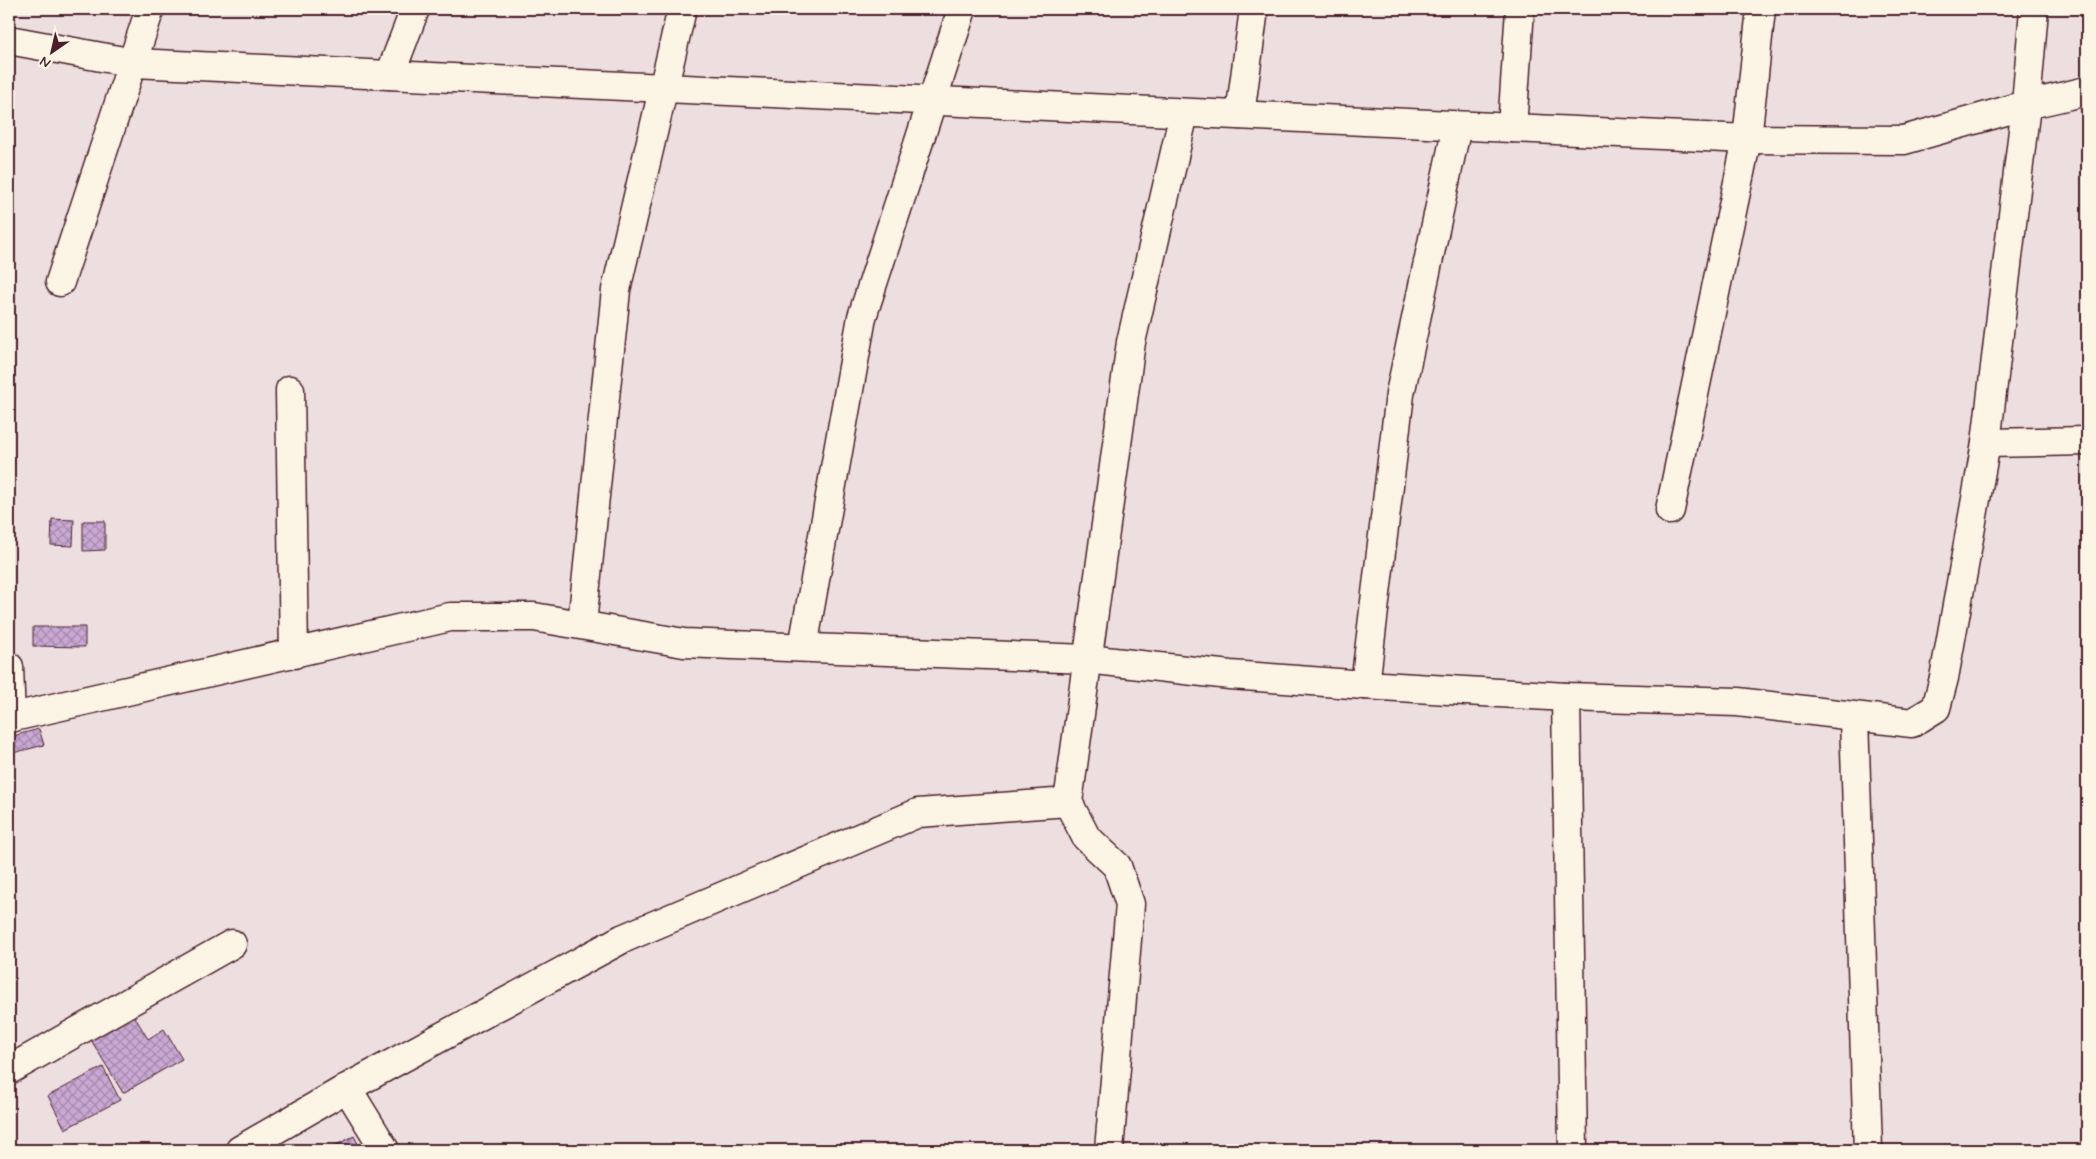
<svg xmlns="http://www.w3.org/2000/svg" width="2096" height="1159" font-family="Mynerve,sans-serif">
  <defs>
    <pattern id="building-cross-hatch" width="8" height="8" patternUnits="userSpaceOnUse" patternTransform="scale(1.25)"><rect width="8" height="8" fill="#c9a9d4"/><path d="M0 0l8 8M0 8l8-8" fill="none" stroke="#a589ac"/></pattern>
  </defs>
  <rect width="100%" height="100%" fill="#eddee0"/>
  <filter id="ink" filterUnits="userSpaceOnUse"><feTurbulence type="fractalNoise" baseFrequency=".02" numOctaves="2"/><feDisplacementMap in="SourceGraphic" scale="10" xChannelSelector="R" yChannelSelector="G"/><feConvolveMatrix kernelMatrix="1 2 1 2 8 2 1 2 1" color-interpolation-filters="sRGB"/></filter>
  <g filter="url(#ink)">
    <g fill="url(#building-cross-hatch)" stroke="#4a1f2b">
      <path d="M52 519 74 520 73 546 51 545Z"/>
      <path d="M83 521H105V550L83 551Z"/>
      <path d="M33 627H85V647L33 646Z"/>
      <path d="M39 729 44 745 9 754V737Z"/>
      <path d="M133 1014 148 1039 164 1029 182 1059 123 1093 91 1040Z"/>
      <path d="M103 1067 120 1100 65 1129 48 1096Z"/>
      <path d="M354 1136 361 1150H326Z"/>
    </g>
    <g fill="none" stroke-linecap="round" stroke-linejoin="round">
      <defs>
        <g id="minor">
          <path d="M9 40 134 63 1747 139 1904 140 2026 105 2087 91"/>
          <path d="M390 75 415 9"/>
          <path d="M1240 115 1254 9"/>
          <path d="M1512 128 1520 9"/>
          <path d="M60 282 150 9"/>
          <path d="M290 390 294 654"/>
          <path d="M1986 443 2087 441"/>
          <path d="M1670 510 1747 139 1761 9"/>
          <path d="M582 624 616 290 682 9"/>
          <path d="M803 647 862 317 962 9"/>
          <path d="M9 667 11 718"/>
          <path d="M1365 685 1400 394 1457 126"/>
          <path d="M1566 697 1573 1150"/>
          <path d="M9 718 450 617H534L684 643 1087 659 1230 675 1365 685 1566 697 1738 702 1912 723 1936 708 1944 678 1986 443 2026 105 2034 9"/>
          <path d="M1854 718 1868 1150"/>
          <path d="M9 1070 232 944"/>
          <path d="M347 1088 385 1150"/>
          <path d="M240 1150 347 1088 622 939 918 813 1068 802"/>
          <path d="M1109 1150 1130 904 1117 866 1086 837 1068 802 1131 342 1184 113"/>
        </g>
      </defs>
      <use href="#minor" stroke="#4a1f2b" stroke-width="31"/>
      <use href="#minor" stroke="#fcf5e5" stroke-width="28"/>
    </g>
  </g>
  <rect width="2096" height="1159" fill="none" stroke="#fcf5e5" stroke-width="30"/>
  <rect x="15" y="15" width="2066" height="1129" fill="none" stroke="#4a1f2b" stroke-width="2" filter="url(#ink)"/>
  <g transform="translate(52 52) rotate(214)" stroke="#fcf5e5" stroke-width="4" paint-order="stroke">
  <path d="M0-4L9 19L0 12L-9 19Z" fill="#4a1f2b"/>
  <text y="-8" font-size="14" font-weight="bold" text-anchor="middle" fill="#4a1f2b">N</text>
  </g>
</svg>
